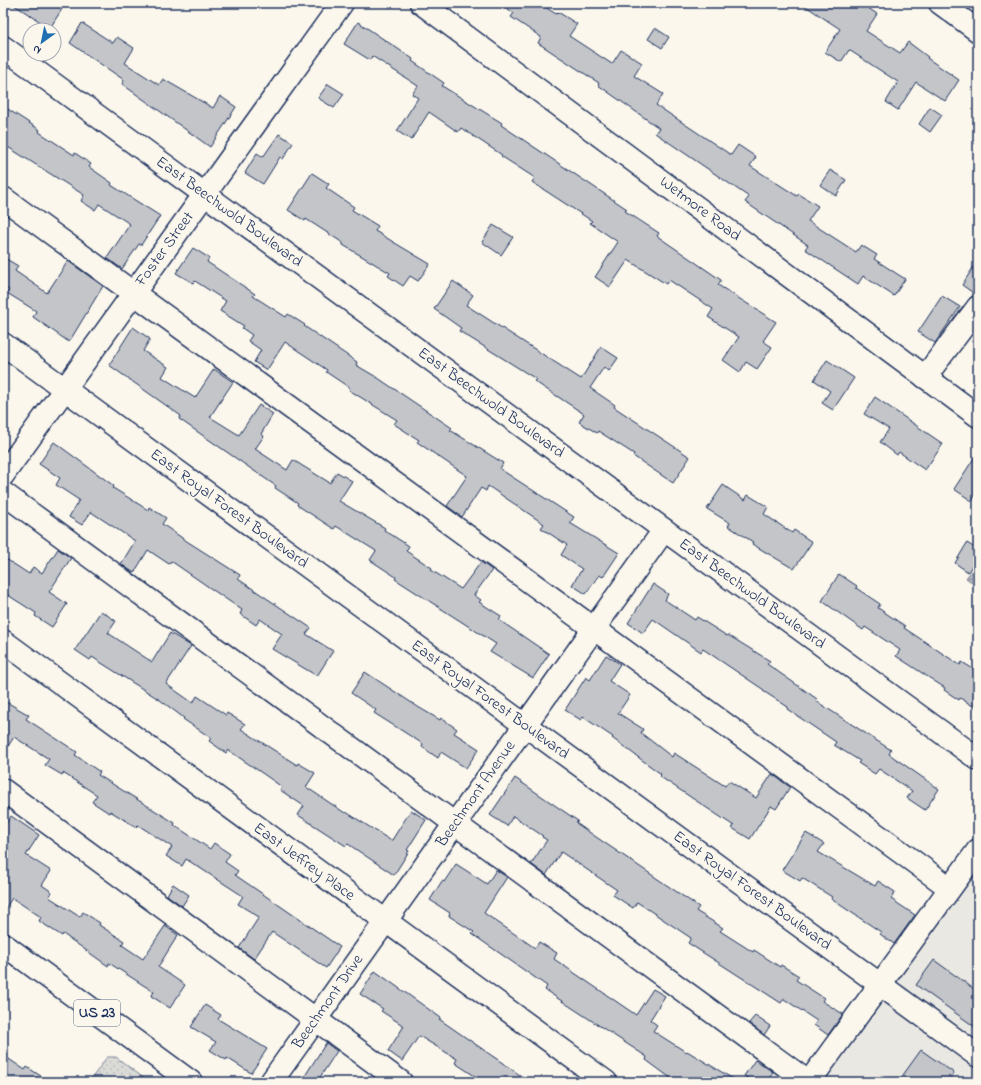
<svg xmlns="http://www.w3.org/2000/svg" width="981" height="1085" font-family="'Indie Flower',sans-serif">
  <defs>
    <pattern id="grass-dots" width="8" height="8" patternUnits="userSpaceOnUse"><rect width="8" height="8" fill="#dadad7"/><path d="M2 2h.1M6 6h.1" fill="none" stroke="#babbbb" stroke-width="1.8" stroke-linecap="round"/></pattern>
    <pattern id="water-rules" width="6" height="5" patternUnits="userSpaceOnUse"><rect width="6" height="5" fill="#afb3bb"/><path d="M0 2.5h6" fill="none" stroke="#8e929b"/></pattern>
  </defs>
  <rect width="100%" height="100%" fill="#fbf7ec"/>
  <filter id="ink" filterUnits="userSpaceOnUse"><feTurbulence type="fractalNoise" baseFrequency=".025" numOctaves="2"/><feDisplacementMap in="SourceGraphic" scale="8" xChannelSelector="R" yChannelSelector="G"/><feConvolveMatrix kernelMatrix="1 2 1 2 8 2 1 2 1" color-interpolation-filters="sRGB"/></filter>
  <g filter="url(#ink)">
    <path fill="#eae8e2" d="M978 850V1082H809Z"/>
    <path fill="url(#grass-dots)" stroke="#7a849a" d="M107 1057H116L149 1082H89Z"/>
    <path fill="url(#water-rules)" stroke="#747e96" d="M978 562V578L973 583 966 578Z"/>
    <g fill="#c3c5c9" stroke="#1b2f5e">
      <path d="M11 3H52L62 9 50 28Z"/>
      <path d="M499 3H539L556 14 558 12 577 24 569 36 612 64 621 50 642 63 634 76 663 94 656 105 731 155 738 145 756 157 750 166 797 196 799 194 818 206 808 221 856 252 861 245 877 255 874 259 905 279 894 296 863 276 858 284 805 249 808 245 745 202 749 197 655 133 659 128 598 85 599 83 538 43 541 37 511 17 514 13Z"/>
      <path d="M801 3H861L877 14 866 31 900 53 908 42 928 57 927 58 959 80 945 101 916 82 898 110 886 102 898 82 849 50 841 62 825 52 840 29Z"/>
      <path d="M358 22 413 59 412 61 444 83 442 86 502 123 501 125 627 209 625 211 659 233 657 236 721 280 718 285 776 322 763 341 772 347 757 369 746 362 740 372 723 360 739 337 708 317 713 309 669 280 666 284 628 260 610 287 595 277 618 242 590 223 592 221 532 182 535 178 501 156 502 155 461 128 458 132 429 112 411 140 397 131 418 98 412 94 418 86 372 56 370 60 344 44Z"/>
      <path d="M82 23 113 43 117 37 134 48 125 63 159 85 163 79 213 108 220 96 236 107 210 147 122 84 124 80 70 43Z"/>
      <path d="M655 28 669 37 662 48 648 39Z"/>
      <path d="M328 84 344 94 334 108 318 98Z"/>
      <path d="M3 106 40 130 39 132 74 155 75 153 91 164 89 167 112 183 111 185 160 216 141 245 139 244 122 269 107 258 130 224 99 204 95 210 81 201 84 195 3 144Z"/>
      <path d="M930 107 942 115 930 132 919 124Z"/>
      <path d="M279 134 293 143 283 159 280 157 263 184 245 173 257 153 263 157Z"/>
      <path d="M830 170 846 180 836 196 820 185Z"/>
      <path d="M312 173 329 184 326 188 354 207 352 210 378 226 375 231 430 264 418 281 410 276 403 286 388 276 390 273 343 245V243L306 219 305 221 288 210Z"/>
      <path d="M493 225 513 237 501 255 482 242Z"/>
      <path d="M193 248 209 258 207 262 255 294 253 296 286 317 288 314 305 325 304 326 357 362 356 365 378 378 452 428 450 430 503 463 500 469 574 517 570 523 619 553 603 577 599 575 586 594 572 585 582 569 561 555 567 545 541 528 544 524 488 486 486 491 481 488 462 517 447 506 467 476 417 442 419 440 394 424 397 420 349 390 350 388 326 372 327 370 285 342 267 370 254 362 261 350 248 341 252 335 242 328 244 326 220 311 226 301 195 281 193 283 176 273Z"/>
      <path d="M3 257 18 266 15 271 47 293 68 261 103 286 69 342 33 317 36 311 7 293 9 290 4 287 3 289Z"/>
      <path d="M978 260V295H976L962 285Z"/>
      <path d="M453 281 473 295 466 305 581 379 601 347 618 358 609 371 604 367 590 388 615 405 614 407 690 457 673 483 633 456 634 454 598 431 597 433 579 422 584 414 534 381 536 379 459 331 461 328 434 309Z"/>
      <path d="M942 296 960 307 935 343 918 332Z"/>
      <path d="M133 327 150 339 143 351 168 367 162 377 195 398 214 369 233 382 210 417 239 435 259 405 273 414 261 434 264 436 255 449 287 470 293 460 330 483 337 472 352 481 339 501 385 528 384 530 409 546 406 551 432 568 431 570 461 589 481 562 492 570 474 595 481 600 479 602 501 616 499 620 549 654 533 678 490 652 496 644 395 579 396 577 370 560 376 551 336 526 334 529 297 505 298 503 275 488 276 486 179 419 181 416 109 365Z"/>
      <path d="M827 360 854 378 833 410 822 403 830 391 814 380Z"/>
      <path d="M875 397 943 444 925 470 899 452 897 455 880 442 889 429 864 414Z"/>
      <path d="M54 442 114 486 113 488 148 510 149 507 166 518 162 524 185 540 240 575 238 579 311 628 306 634 333 651 317 676 272 649 282 634 260 619 256 625 240 614 242 610 171 561 169 564 148 550 134 573 121 564 135 541 91 512 82 525 69 517 79 500 56 485 60 478 39 464Z"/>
      <path d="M978 452V491L972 501 954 489Z"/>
      <path d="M723 485 745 500 748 495 768 507 764 514 792 533 794 530 812 542 794 569 752 544 753 542 728 526 730 523 707 509Z"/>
      <path d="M967 543 978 550V556L968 572 955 563Z"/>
      <path d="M58 549 71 558 49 592 67 604 52 627 35 616 36 613 3 592V557L29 574 33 567 42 573Z"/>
      <path d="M839 574 857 586 856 588 880 604 878 608 905 626 904 628 960 665 962 662 978 672V709L960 698 959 700 944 690 945 688 896 656 900 650 865 627 863 630 822 601Z"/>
      <path d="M653 584 668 594 665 600 695 620 697 617 727 636 728 635 770 661 767 664 817 699 816 701 891 750 889 754 939 789 925 810 907 798 912 791 879 769 875 774 858 763 860 761 834 745 836 742 787 709 788 707 763 691 764 690 703 649 701 652 653 619 643 633 628 623Z"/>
      <path d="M101 611 116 621 108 633 152 662 170 633 191 646 166 684 193 703 197 696 226 715 227 713 245 724 241 729 297 765 298 763 315 773 306 787 345 813 346 812 390 840H392L411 810 426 820 407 850 409 851 394 875 348 844 346 846 298 815 304 806 280 790 282 787 262 773 228 750 226 753 209 741 211 738 183 719 184 718 160 700 92 657 90 660 75 650Z"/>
      <path d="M606 655 620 664 609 681 630 695 618 713 643 729 641 733 672 757 674 753 725 786 729 781 756 798 772 774 790 787 776 809 771 806 750 839 732 828 734 826 659 776 661 774 612 738 613 737 583 717 581 720 565 710 586 677 590 680Z"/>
      <path d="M365 672 418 707 440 720 441 718 457 729 454 733 479 749 466 768 441 752 438 758 422 747 423 744 374 713 376 710 351 693Z"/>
      <path d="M3 700 29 715 26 719 77 752 75 755 100 772 98 775 175 823 174 825 210 849 214 843 230 854 225 862 238 871 235 875 340 947 326 968 272 932 254 959 239 948 259 917 238 904 243 896 186 859 182 866 166 856 172 847 138 825 136 827 110 811 109 813 92 802 97 795 63 773 62 775 45 765 49 759 14 737 3 754Z"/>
      <path d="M515 778 578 821 576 823 599 839 699 907 696 911 723 928 720 931 753 952 754 950 780 967 781 965 799 976 796 980 824 998 822 1001 843 1014 828 1035 814 1025 817 1021 784 999 781 1003 688 943 691 938 637 902 633 908 613 895 617 890 561 852 546 875 531 864 547 840 542 837 543 836 513 816 507 826 490 815Z"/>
      <path d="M11 816 39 835 26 855 51 871 42 885 52 892 49 897 80 917 83 912 100 923 99 925 124 941 122 945 143 959 165 926 178 935 158 967 185 985 170 1008 151 996 154 992 109 963 108 966 63 934 62 936 39 921 41 917 12 898 3 912V828Z"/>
      <path d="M806 833 824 844 818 852 875 886 878 881 895 892 891 899 915 915 894 944 880 934 881 932 831 899 832 897 802 878 800 881 782 870Z"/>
      <path d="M456 864 487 884 496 870 507 877 484 913 535 948 539 942 557 953 554 959 636 1015 653 989 665 996 650 1020 657 1025 653 1031 686 1052 687 1051 738 1082H676L646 1060 647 1057 545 990 547 986 472 934 474 932 449 916 450 913 430 900 442 881 444 882Z"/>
      <path d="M173 884 189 895 182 906 167 895Z"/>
      <path d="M934 960 978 992V1029L916 985Z"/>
      <path d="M375 971 441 1018 439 1019 530 1082H484L455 1063 457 1059 419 1036 402 1061 388 1051 404 1026 381 1011 383 1009 360 994Z"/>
      <path d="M205 1005 221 1015 218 1019 267 1049 251 1073 227 1058 226 1060 210 1050 216 1042 191 1027Z"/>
      <path d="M755 1016 770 1026 764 1035 749 1023Z"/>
      <path d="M326 1043 337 1051 317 1082H301Z"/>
      <path d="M921 1050 954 1073 948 1082H898Z"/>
      <path d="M3 1055 25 1070 27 1067 50 1082H3Z"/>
      <path d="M755 1060 773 1072 767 1082H754L744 1076Z"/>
    </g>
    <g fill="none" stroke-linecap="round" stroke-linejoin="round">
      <defs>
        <g id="minor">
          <path d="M421 3 978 416"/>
          <path d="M940 3 978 31"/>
          <path d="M3 47 978 759"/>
          <path d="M3 198 950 888"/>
          <path d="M3 344 978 1056"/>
          <path d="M925 377 978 307"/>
          <path d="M3 475 342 3"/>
          <path d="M3 493 808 1082"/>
          <path d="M3 641 606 1082"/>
          <path d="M3 790 401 1082"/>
          <path d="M271 1082 664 530"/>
          <path d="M809 1082 978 850"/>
        </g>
        <path id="major" d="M3 944 191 1082"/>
      </defs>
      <use href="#minor" stroke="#1b2f5e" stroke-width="25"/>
      <use href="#major" stroke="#1b2f5e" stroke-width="25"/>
      <use href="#minor" stroke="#fbf7ec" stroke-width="22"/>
      <use href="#major" stroke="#fbf7ec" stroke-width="22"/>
    </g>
  </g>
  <g text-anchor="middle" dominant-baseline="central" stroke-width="4" stroke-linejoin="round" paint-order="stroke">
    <rect fill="#fbf7ec" stroke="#5e6b89" stroke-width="1" x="74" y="1000" width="46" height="26" rx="3"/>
    <g font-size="15" font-weight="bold" fill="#1b2f5e">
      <text x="97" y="1013">US 23</text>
    </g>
    <g font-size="16" fill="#1b2f5e" stroke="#fbf7ec">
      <text transform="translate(700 209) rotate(37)">Wetmore Road</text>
      <text transform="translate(229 212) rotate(36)">East Beechwold Boulevard</text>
      <text transform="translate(165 249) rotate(-54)">Foster Street</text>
      <text transform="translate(491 403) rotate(36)">East Beechwold Boulevard</text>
      <text transform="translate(229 509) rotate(36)">East Royal Forest Boulevard</text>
      <text transform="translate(752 594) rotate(36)">East Beechwold Boulevard</text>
      <text transform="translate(490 700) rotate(36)">East Royal Forest Boulevard</text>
      <text transform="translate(476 794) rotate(-55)">Beechmont Avenue</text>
      <text transform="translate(304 862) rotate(36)">East Jeffrey Place</text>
      <text transform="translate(752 891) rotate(36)">East Royal Forest Boulevard</text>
      <text transform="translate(328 1002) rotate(-55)">Beechmont Drive</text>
    </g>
  </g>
  <rect width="981" height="1085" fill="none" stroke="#fbf7ec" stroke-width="16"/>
  <rect x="8" y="8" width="965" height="1069" fill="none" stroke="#1b2f5e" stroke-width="1.5" filter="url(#ink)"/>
  <g transform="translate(42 42) rotate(213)"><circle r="19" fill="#fbf7ec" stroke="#a1a7b3"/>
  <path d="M0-3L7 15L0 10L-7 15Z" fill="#1f6fb2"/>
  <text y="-6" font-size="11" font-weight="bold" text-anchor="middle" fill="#1b2f5e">N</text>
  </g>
</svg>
